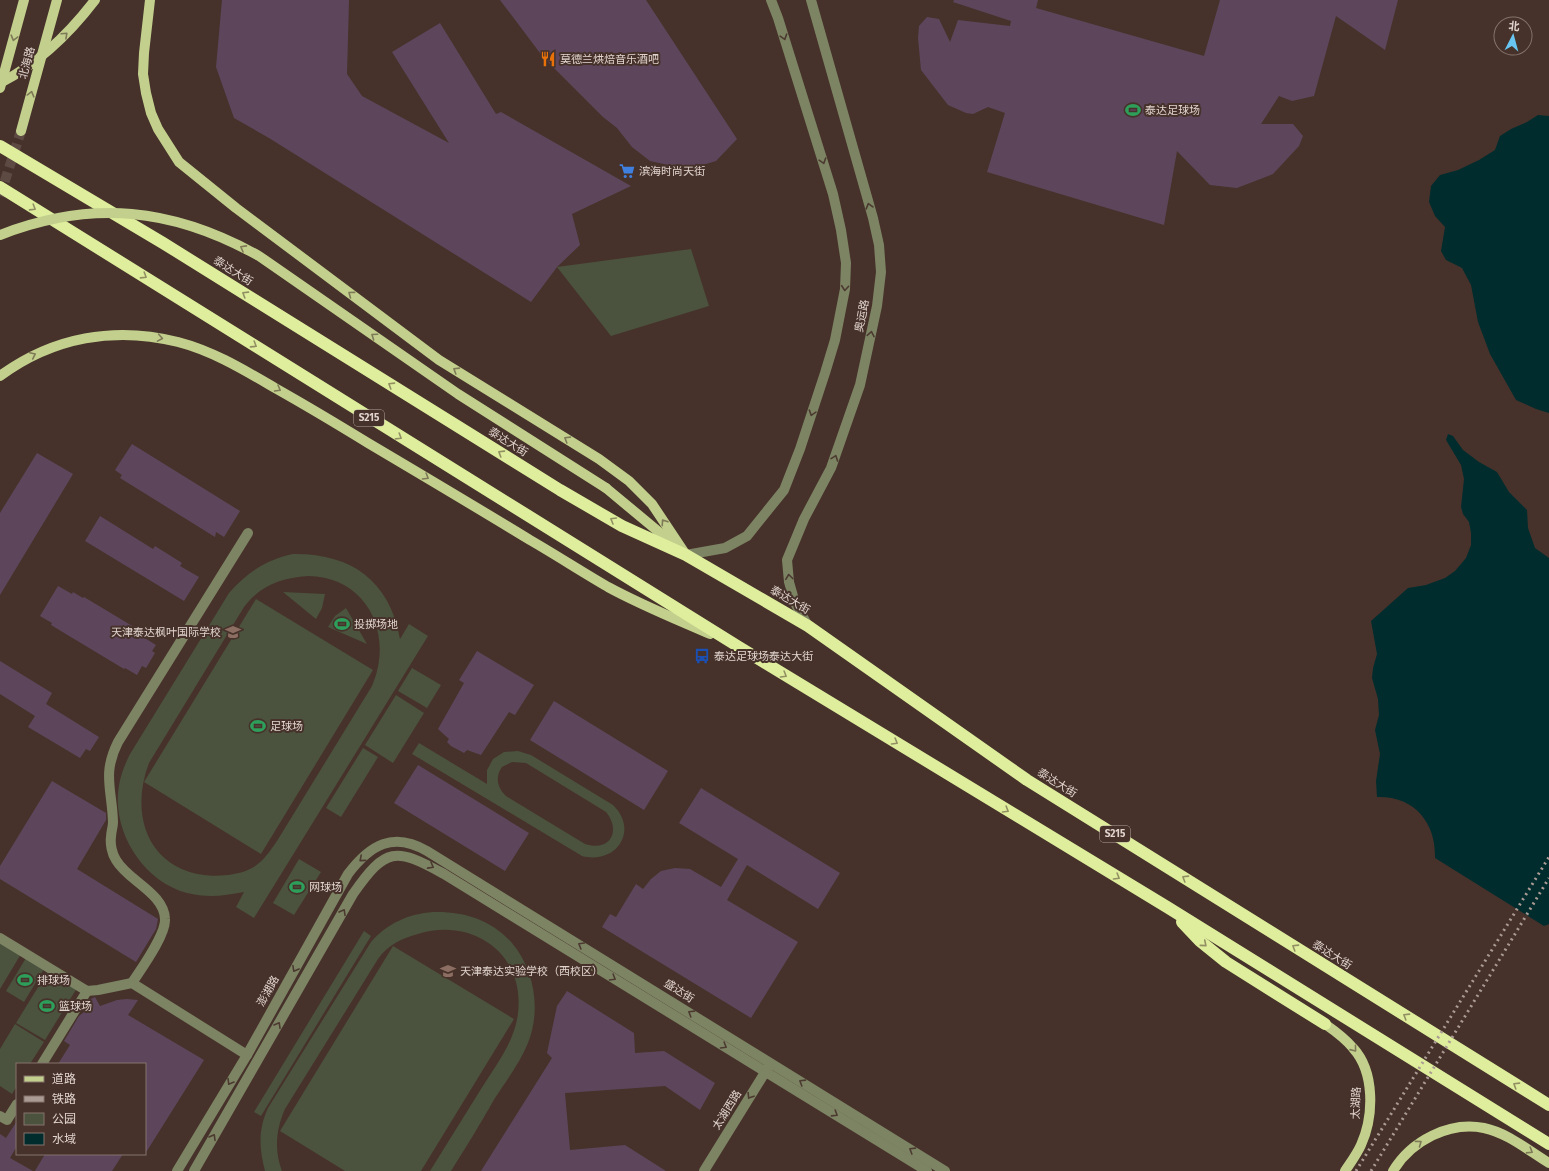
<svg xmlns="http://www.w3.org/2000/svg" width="1549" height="1171" font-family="'Fira Sans','Noto Sans SC',sans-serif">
  <rect width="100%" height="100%" fill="#46322a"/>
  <g fill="#4b523d" fill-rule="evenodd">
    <path d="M691 249 709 306 611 336 557 267Z"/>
    <path d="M293 554C350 553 390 580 400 639L409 624 428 636 254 918 236 907 244 892C224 896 207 898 187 893 142 881 111 830 119 785 121 774 125 764 130 754L229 593C247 572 266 560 293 554ZM308 576C368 577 394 635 372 686L277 841C270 851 263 862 252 868 240 875 218 877 204 875 146 867 130 812 149 763L244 607C261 585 281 578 308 576Z"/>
    <path d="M283 592 325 594 322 608 316 619Z"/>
    <path d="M256 599 373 670 261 854 144 782Z"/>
    <path d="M346 608 367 644 328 627 335 616Z"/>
    <path d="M412 668 441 685 427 708 398 691Z"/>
    <path d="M396 695 424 713 393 763 365 745Z"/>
    <path d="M419 743 487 784V770L493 759 504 752 518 751 531 755 613 805C639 830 617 865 582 856L412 754ZM512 762 526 763 606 812C622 832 609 852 585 844L506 796C497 787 495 777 502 767Z"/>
    <path d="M363 748 378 757 341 817 326 808Z"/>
    <path d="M299 859 321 872 294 915 273 903Z"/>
    <path d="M433 912C464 911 492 920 512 943 535 970 541 1011 528 1043 520 1063 506 1081 495 1098 481 1123 466 1147 451 1171H430C447 1144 464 1116 481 1089 496 1065 515 1041 518 1013 525 954 473 917 418 934 402 938 388 945 378 959L285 1109C276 1129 274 1150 282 1171H265C259 1148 258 1130 268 1108L371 942C388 923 408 914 433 912Z"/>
    <path d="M364 931 371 936 261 1116 254 1112Z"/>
    <path d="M0 942 21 954 0 989Z"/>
    <path d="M393 946 514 1019 421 1171H345L280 1131Z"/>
    <path d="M26 958 44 969 24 1002 6 991Z"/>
    <path d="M48 971 77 988 45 1040 16 1023Z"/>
    <path d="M15 1024 44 1042 30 1064H17V1086L12 1094 0 1086V1049Z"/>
  </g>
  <g fill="#002c2e">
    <path d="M1538 115 1549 116V413L1536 409 1516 400 1490 354 1478 322 1471 285 1462 268 1446 260 1441 251 1445 227 1435 216 1429 202 1431 186 1440 175 1458 170 1479 160 1495 150 1500 136 1511 129 1527 122Z"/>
    <path d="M1448 434 1453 436 1463 450 1479 462 1497 472 1509 492 1527 510 1528 528 1535 548 1549 558V924L1544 926 1435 858C1436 822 1414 796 1377 797L1376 781 1380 754 1375 730 1379 715 1378 699 1372 678 1373 668 1377 654 1371 621 1408 588 1426 585 1445 578 1455 571 1466 558 1471 545V533L1469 522 1463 514 1461 507 1464 479 1461 465 1446 440Z"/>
  </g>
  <g fill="#5d465c">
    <path d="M222 0H349L347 74 362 96 449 143 392 52 440 23 496 114 501 112 631 186 572 214 580 245 557 267 531 302 269 138 234 118 216 67Z"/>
    <path d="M500 0H646L737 139 716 161 696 167 673 166 650 161 632 147 617 128 603 117 543 57Z"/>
    <path d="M954 0H1038L1036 8 1204 56 1220 0H1398L1385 50 1336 16 1314 96 1292 101 1279 96 1261 124H1293L1303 136 1299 146 1273 174 1237 188 1210 185 1177 151 1164 225 987 172 1005 113 988 107 973 114 966 113 948 105 921 70 918 38 919 26 927 17 939 19 950 42 958 20 1010 26 1011 21 953 2Z"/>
    <path d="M132 444 240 511 224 537 216 532 215 537 120 478 122 475 115 470Z"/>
    <path d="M37 453 73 474 0 595V513Z"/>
    <path d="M100 516 153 549 155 546 182 563 180 566 199 577 184 601 85 541Z"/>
    <path d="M58 586 72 594 73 592 83 598 84 597 134 627 133 629 141 633 140 635 156 645 152 651 155 653 146 668 142 666 137 675 125 668 124 669 51 625 52 623 40 616Z"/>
    <path d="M477 651 534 685 515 715 509 712 481 755 467 750 464 753 451 746 447 742 449 739 438 729 464 683 459 680Z"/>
    <path d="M0 661 52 693 46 704 99 737 90 751 86 749 80 758 28 727 35 716 0 694Z"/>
    <path d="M554 701 668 771 644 810 530 740Z"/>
    <path d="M418 765 529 833 505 871 394 803Z"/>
    <path d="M52 781 106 813V820L77 869 158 919 156 929 136 962 0 879V866Z"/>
    <path d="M701 788 840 873 818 909 747 865 727 900 798 942 751 1018 602 927 610 914 616 917 636 884 643 889 651 879 661 871 675 868 690 869 721 887 738 859 679 823Z"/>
    <path d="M567 991 634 1033 635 1053 664 1051 715 1083 700 1110 665 1086 565 1093 570 1150 625 1145 666 1171H481L552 1058 547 1053 557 1006Z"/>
    <path d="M95 997 100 1006 117 1000 127 999 138 1000 128 1015 204 1060 145 1154V1064H58L70 1045 64 1041 79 1016 84 1012 83 1010 89 1000Z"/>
    <path d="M17 1121V1146L10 1158 33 1171H0V1134L6 1138Z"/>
    <path d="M45 1154H123L112 1171H35Z"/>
  </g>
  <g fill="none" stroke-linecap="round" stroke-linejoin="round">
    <path stroke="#5d4a43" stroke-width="10" stroke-dasharray="10 5" stroke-linecap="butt" d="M0 196 21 131"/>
    <g stroke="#7d8464" stroke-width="10">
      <path d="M686 555 725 548 747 536 784 490 800 449 825 373 835 340 845 289 846 263 841 230 833 194 778 18 771 0"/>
      <path d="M808 626 795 603 789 582 787 560 804 519 831 468 860 385 877 306 881 272 879 245 873 218 811 0"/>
      <path d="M0 938 87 991 98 990 132 983 247 1055"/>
      <path d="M132 983C141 969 166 935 165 919 164 893 128 881 116 860 112 854 110 844 111 837 111 832 113 827 113 822 112 789 102 774 118 742L248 533"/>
      <path d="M42 1064 87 991"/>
      <path d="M0 1116 7 1120 17 1104"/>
      <path d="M177 1171 247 1055 348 874C370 845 393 831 427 851L945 1171"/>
      <path d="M194 1171 353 894C386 847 395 847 444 874L927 1171"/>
      <path d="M704 1171 769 1066"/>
    </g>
    <g stroke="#c3d08d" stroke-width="10">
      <path d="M150 0 144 53 143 74 146 93 151 113 158 129 179 162 236 208 439 360 599 459 629 481 652 504 686 555"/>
      <path d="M0 88 24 0"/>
      <path d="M21 131 57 0"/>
      <path d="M0 376C53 337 115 326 178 342 213 351 244 370 275 388 307 406 337 424 368 443 422 475 476 507 530 540 556 555 582 572 608 587 641 605 676 619 710 634"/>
      <path d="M606 488 677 547"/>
      <path d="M1325 1024C1335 1031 1345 1038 1353 1048 1375 1072 1374 1116 1361 1145 1357 1154 1351 1162 1345 1171"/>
      <path d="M1393 1171C1411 1141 1449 1121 1484 1128 1508 1133 1529 1151 1549 1163"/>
    </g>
    <g stroke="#deee9c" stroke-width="12">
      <path d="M0 146 163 243 560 490 622 526 686 555 808 626 1027 780 1549 1105"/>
      <path d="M0 187 739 647 1167 907 1549 1144"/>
      <path d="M1182 922 1200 941 1226 962 1325 1024"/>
    </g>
    <g stroke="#ab9b95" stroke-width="3" stroke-dasharray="2 4" stroke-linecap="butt">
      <path d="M1356 1171 1549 857"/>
      <path d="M1371 1171 1549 878"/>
    </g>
    <g stroke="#c3d08d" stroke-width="10">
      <path d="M0 83C38 64 69 34 95 0"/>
      <path d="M0 235C92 199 173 208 259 256L458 394 606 488"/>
    </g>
  </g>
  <defs><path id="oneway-chevron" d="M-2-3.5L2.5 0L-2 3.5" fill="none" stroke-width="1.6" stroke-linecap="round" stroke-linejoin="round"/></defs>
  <g stroke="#7e7957">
    <use href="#oneway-chevron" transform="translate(65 35) rotate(-43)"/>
    <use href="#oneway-chevron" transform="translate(14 38) rotate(105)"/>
    <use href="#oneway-chevron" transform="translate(31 94) rotate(-75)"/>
    <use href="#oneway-chevron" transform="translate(243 248) rotate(-151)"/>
    <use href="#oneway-chevron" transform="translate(351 294) rotate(-143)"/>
    <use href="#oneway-chevron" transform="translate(374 336) rotate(-145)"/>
    <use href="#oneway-chevron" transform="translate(160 338) rotate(10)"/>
    <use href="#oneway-chevron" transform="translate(33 355) rotate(-25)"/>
    <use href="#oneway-chevron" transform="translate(456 370) rotate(-148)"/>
    <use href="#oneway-chevron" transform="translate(278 389) rotate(30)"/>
    <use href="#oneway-chevron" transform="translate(567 439) rotate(-148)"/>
    <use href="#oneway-chevron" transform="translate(426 477) rotate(31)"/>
    <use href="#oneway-chevron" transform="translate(664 522) rotate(-124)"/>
    <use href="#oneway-chevron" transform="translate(1354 1049) rotate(51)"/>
    <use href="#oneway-chevron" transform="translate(1419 1143) rotate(-36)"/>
    <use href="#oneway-chevron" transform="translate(1530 1151) rotate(32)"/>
  </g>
  <g stroke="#4c3a30">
    <use href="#oneway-chevron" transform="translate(784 37) rotate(72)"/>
    <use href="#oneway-chevron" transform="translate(823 161) rotate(72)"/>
    <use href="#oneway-chevron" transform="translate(869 206) rotate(-106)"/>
    <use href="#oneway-chevron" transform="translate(845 288) rotate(95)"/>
    <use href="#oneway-chevron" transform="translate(871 334) rotate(-79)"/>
    <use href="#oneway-chevron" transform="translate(812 413) rotate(108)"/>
    <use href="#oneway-chevron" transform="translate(835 458) rotate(-70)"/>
    <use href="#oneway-chevron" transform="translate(789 577) rotate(-97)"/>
    <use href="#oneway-chevron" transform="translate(362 859) rotate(139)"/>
    <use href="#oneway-chevron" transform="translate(431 866) rotate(29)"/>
    <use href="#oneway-chevron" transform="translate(343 912) rotate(-60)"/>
    <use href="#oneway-chevron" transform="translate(581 945) rotate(-149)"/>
    <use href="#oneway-chevron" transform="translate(295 969) rotate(119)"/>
    <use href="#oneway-chevron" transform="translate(613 978) rotate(31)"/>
    <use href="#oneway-chevron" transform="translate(691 1013) rotate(-148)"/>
    <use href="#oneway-chevron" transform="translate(278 1025) rotate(-60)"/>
    <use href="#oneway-chevron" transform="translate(724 1046) rotate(31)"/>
    <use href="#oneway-chevron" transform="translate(230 1082) rotate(121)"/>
    <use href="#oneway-chevron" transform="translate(802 1082) rotate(-148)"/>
    <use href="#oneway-chevron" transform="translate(750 1096) rotate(122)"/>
    <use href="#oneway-chevron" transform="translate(835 1114) rotate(32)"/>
    <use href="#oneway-chevron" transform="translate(213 1137) rotate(-60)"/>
    <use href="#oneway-chevron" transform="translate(912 1150) rotate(-148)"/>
  </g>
  <g stroke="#929063">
    <use href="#oneway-chevron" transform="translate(33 208) rotate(32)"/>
    <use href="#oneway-chevron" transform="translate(144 276) rotate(32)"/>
    <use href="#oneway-chevron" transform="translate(245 294) rotate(-148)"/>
    <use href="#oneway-chevron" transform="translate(254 345) rotate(32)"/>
    <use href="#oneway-chevron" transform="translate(391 385) rotate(-148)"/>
    <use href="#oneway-chevron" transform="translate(399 437) rotate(32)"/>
    <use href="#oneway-chevron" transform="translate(501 453) rotate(-148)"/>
    <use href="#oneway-chevron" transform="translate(613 520) rotate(-150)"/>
    <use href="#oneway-chevron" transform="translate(784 675) rotate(31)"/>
    <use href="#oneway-chevron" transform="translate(895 742) rotate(31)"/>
    <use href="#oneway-chevron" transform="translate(1006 810) rotate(31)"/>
    <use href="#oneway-chevron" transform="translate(1117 877) rotate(31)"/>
    <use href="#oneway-chevron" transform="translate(1185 878) rotate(-148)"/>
    <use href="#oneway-chevron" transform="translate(1204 944) rotate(40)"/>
    <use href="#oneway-chevron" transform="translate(1295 947) rotate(-148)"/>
    <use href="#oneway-chevron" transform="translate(1406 1016) rotate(-148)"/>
    <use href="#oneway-chevron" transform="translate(1516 1085) rotate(-148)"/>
  </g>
  <defs>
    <symbol id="restaurant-bare" viewBox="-9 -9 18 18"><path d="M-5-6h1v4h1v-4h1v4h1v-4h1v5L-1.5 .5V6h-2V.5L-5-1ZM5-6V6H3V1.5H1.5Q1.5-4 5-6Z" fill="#e8710a" stroke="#46322a" stroke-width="2.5" paint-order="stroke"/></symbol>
    <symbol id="stadium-bare" viewBox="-9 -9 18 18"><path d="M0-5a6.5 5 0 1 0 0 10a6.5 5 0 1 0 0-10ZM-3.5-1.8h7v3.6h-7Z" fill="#2e9e5b" stroke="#46322a" stroke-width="2.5" paint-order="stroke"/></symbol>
    <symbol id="supermarket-bare" viewBox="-9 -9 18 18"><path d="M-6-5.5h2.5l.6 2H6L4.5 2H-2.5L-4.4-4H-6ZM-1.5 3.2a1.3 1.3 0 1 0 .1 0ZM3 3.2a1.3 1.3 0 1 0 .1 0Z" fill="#3f7fe0" stroke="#46322a" stroke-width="2.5" paint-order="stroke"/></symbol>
    <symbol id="school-bare" viewBox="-9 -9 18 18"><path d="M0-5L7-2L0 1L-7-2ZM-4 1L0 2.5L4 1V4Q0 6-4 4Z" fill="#8d6e63" stroke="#46322a" stroke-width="2.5" paint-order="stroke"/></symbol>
    <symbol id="bus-bare" viewBox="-9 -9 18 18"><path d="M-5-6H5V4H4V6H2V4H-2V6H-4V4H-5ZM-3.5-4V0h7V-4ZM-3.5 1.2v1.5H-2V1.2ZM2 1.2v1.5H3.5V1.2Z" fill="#1a4fb4" stroke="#46322a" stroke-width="2.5" paint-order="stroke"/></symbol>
  </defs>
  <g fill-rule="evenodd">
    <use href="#restaurant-bare" x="537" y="48" width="22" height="22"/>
    <use href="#stadium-bare" x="1122" y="99" width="22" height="22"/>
    <use href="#supermarket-bare" x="616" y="160" width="22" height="22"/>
    <use href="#stadium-bare" x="331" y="613" width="22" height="22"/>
    <use href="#school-bare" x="222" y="621" width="22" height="22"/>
    <use href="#bus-bare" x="691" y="645" width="22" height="22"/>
    <use href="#stadium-bare" x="247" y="715" width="22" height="22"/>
    <use href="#stadium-bare" x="286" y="876" width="22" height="22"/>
    <use href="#school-bare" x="437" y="960" width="22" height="22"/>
    <use href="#stadium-bare" x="14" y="969" width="22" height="22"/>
    <use href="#stadium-bare" x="36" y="995" width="22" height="22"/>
  </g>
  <g text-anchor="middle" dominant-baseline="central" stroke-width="4" stroke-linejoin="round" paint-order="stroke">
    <g fill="#46322a" stroke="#b2a39e" stroke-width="1">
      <rect x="354" y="410" width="30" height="16" rx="3"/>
      <rect x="1100" y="826" width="30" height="16" rx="3"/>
    </g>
    <g font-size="10" font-weight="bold" fill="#e1d4cf">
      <text x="369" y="418">S215</text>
      <text x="1115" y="834">S215</text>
    </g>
    <g font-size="11" fill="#e1d4cf" stroke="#46322a" text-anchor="start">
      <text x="560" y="59">莫德兰烘焙音乐酒吧</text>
      <text x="1145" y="110">泰达足球场</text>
      <text x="639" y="171">滨海时尚天街</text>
      <text x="354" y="624">投掷场地</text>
      <text x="221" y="632" text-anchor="end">天津泰达枫叶国际学校</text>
      <text x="714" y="656">泰达足球场泰达大街</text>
      <text x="270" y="726">足球场</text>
      <text x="309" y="887">网球场</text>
      <text x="460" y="971">天津泰达实验学校（西校区）</text>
      <text x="37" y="980">排球场</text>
      <text x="59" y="1006">篮球场</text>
    </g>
    <g font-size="11" fill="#e1d4cf" stroke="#46322a">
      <text transform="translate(27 63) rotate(-75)">北海路</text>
      <text transform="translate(233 271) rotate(32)">泰达大街</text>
      <text transform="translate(862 316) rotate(-79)">奥运路</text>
      <text transform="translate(508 442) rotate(32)">泰达大街</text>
      <text transform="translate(790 600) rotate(30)">泰达大街</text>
      <text transform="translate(1057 783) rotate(32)">泰达大街</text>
      <text transform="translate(1332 955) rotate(32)">泰达大街</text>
      <text transform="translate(268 991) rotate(-61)">澎湖路</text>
      <text transform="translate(679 991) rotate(32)">盛达街</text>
      <text transform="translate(1356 1103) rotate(-88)">太湖路</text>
      <text transform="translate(727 1110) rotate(-58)">太湖西路</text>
    </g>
  </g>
  <rect x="16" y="1063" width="130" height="92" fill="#46322a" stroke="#84736c"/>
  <rect x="24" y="1076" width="20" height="6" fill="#c3d08d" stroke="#84736c"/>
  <text x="52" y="1083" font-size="12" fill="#e1d4cf">道路</text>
  <rect x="24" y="1096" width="20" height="6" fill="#ab9b95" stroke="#84736c"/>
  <text x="52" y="1103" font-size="12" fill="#e1d4cf">铁路</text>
  <rect x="24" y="1113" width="20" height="12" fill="#4b523d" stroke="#84736c"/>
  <text x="52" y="1123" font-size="12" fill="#e1d4cf">公园</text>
  <rect x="24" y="1133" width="20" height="12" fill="#002c2e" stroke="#84736c"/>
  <text x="52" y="1143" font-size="12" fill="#e1d4cf">水域</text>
  <g transform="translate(1513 36) rotate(6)"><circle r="19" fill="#46322a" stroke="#84736c"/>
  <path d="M0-3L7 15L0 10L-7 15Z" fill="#68c4f0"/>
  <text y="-6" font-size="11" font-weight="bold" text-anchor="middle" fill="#e1d4cf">北</text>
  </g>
</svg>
